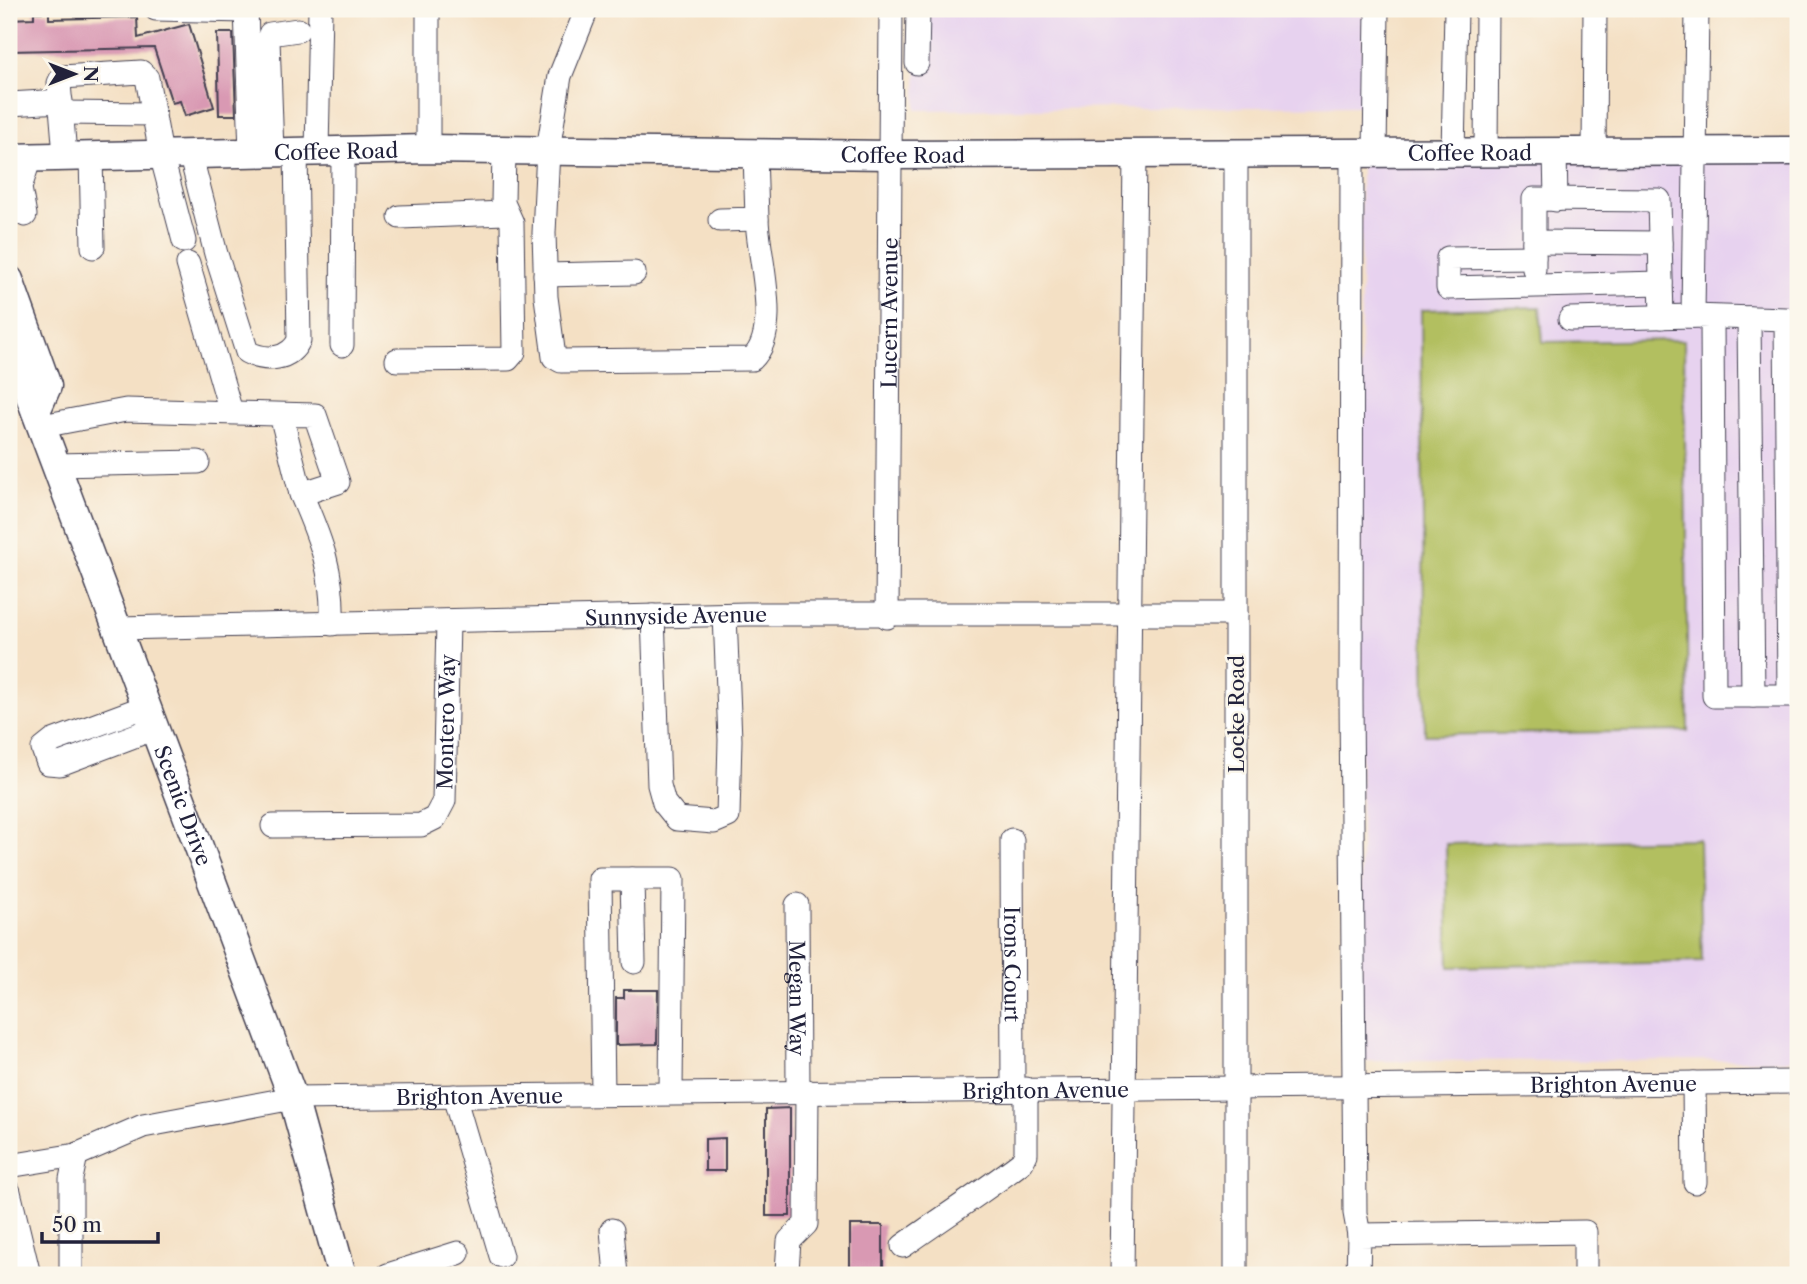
<svg xmlns="http://www.w3.org/2000/svg" width="1807" height="1284" font-family="'Libre Caslon Text',serif">
  <rect width="100%" height="100%" fill="#fbf7ec"/>
  <filter id="ink" filterUnits="userSpaceOnUse"><feTurbulence type="fractalNoise" baseFrequency=".0143" numOctaves="2"/><feDisplacementMap in="SourceGraphic" scale="14" xChannelSelector="R" yChannelSelector="G"/><feConvolveMatrix kernelMatrix="1 2 1 2 8 2 1 2 1" color-interpolation-filters="sRGB"/></filter>
  <filter id="wash" filterUnits="userSpaceOnUse"><feTurbulence type="fractalNoise" baseFrequency=".00686" numOctaves="4" result="noise"/><feDisplacementMap in="SourceGraphic" scale="28" xChannelSelector="R" yChannelSelector="G"/><feGaussianBlur stdDeviation="1.57" result="paint"/><feColorMatrix in="noise" values="0 0 0 0 0 0 0 0 0 0 0 0 0 0 0 0 0 1.4 0 .05"/><feComposite in="paint" operator="in"/></filter>
  <g filter="url(#wash)">
    <rect width="100%" height="100%" fill="#f4e0c4"/>
    <g fill="#e7d2ef">
      <path d="M917 9H1363V106L916 110Z"/>
      <path d="M1798 159V1060L1361 1061V162Z"/>
    </g>
    <g fill="#b2bf61" stroke="#6a704e" stroke-width="2">
      <path d="M1540 307 1543 342 1684 340 1688 731 1425 735 1421 310Z"/>
      <path d="M1699 839 1702 962 1449 967 1446 844Z"/>
    </g>
    <g id="blocks">
      <g fill="#d999b3">
        <path d="M34 12H49V19L137 17 138 38 189 24 214 107 185 116 180 101 172 103 154 48 9 51V19L34 18Z"/>
        <path d="M217 33H233L236 115H219Z"/>
        <path d="M624 990H658L657 1044 616 1045V998H624Z"/>
        <path d="M790 1108V1216H766V1109Z"/>
        <path d="M725 1138V1171H705V1139Z"/>
        <rect x="850" y="1225" width="33" height="50"/>
      </g>
    </g>
  </g>
  <g filter="url(#ink)">
    <use href="#blocks" fill-opacity="0" stroke="#423e50" stroke-width="2"/>
    <g fill="none" stroke-linecap="round" stroke-linejoin="round">
      <defs>
        <g id="minor">
          <path d="M156 9 246 11"/>
          <path d="M246 9 251 152"/>
          <path d="M587 9 560 76 548 150 544 233 546 297 554 357 561 361 752 359C782 331 758 257 757 219"/>
          <path d="M917 63 918 9"/>
          <path d="M9 104 61 101"/>
          <path d="M62 113 154 114"/>
          <path d="M428 149V9"/>
          <path d="M317 151 320 9"/>
          <path d="M272 152 268 39 270 34 298 30"/>
          <path d="M190 153 216 254 247 352C266 362 290 360 299 340L296 151"/>
          <path d="M1375 153 1377 9"/>
          <path d="M1453 153 1456 9"/>
          <path d="M1486 153 1487 9"/>
          <path d="M1555 153 1556 200"/>
          <path d="M1594 153 1595 9"/>
          <path d="M1236 154V1275"/>
          <path d="M1352 154 1351 695 1355 1213 1359 1235"/>
          <path d="M65 155 59 83 62 77 141 72 147 78 161 154 184 241"/>
          <path d="M91 155 93 247"/>
          <path d="M25 215 20 188 30 157"/>
          <path d="M400 217 505 213"/>
          <path d="M720 220 757 219 755 153"/>
          <path d="M1534 242 1660 243"/>
          <path d="M1534 257 1448 258V288L1661 283"/>
          <path d="M188 264 231 412"/>
          <path d="M1534 269V199L1659 200 1662 317"/>
          <path d="M545 275 634 273"/>
          <path d="M1693 316 1697 9"/>
          <path d="M1749 318 1753 696"/>
          <path d="M1570 319 1693 316 1786 319 1789 696H1714L1712 317"/>
          <path d="M342 345 343 150"/>
          <path d="M397 360 508 359 514 352 512 223 503 203 504 149"/>
          <path d="M42 426 126 410 315 415 338 482 301 494 281 415"/>
          <path d="M56 465 198 462"/>
          <path d="M301 494C321 540 334 573 332 624"/>
          <path d="M653 616 659 785 664 803 677 819 714 822 728 816 730 740 725 615"/>
          <path id="s1" d="M887 617 891 9"/>
          <path id="s2" d="M118 628 747 614H1236"/>
          <path d="M147 706 53 741 43 749 48 763 60 764 155 728"/>
          <path id="s3" d="M273 826 421 825 435 818 444 801 448 622"/>
          <path id="s4" d="M1012 840 1013 1089"/>
          <path id="s5" d="M797 905 798 1091"/>
          <path d="M634 962 632 879H673L671 1092"/>
          <path d="M1694 1083 1695 1182"/>
          <path d="M603 1094 600 879H632"/>
          <path d="M454 1096 501 1256"/>
          <path id="s6" d="M9 1166 76 1155 143 1126 293 1098 1798 1082"/>
          <path d="M9 1192 29 1275"/>
          <path d="M612 1230 616 1275"/>
          <path d="M903 1246C942 1218 983 1192 1022 1162L1026 1154V1089"/>
          <path d="M787 1271 789 1241 806 1224 807 1091"/>
          <path d="M71 1275V1179L76 1155"/>
          <path d="M388 1275 458 1253"/>
          <path d="M1122 1275 1135 154"/>
          <path d="M1358 1275 1359 1235 1585 1232V1275"/>
        </g>
        <g id="major">
          <path id="s7" d="M9 158 428 149 890 155 1798 151"/>
          <path d="M9 280 47 386 36 411"/>
          <path id="s8" d="M9 340 293 1098 342 1275"/>
        </g>
      </defs>
      <use href="#minor" stroke="#423e50" stroke-width="25"/>
      <use href="#major" stroke="#423e50" stroke-width="31"/>
      <use href="#minor" stroke="#fff" stroke-width="23"/>
      <use href="#major" stroke="#fff" stroke-width="28"/>
    </g>
  </g>
  <g text-anchor="middle" dominant-baseline="central" stroke-width="5" stroke-linejoin="round" paint-order="stroke">
    <g font-size="21" fill="#22223b" stroke="#fbf7ec">
      <text stroke="none"><textPath href="#s7" startOffset="327">Coffee Road</textPath></text>
      <text stroke="none"><textPath href="#s7" startOffset="1461">Coffee Road</textPath></text>
      <text stroke="none"><textPath href="#s7" startOffset="894">Coffee Road</textPath></text>
      <text stroke="none"><textPath href="#s1" startOffset="304">Lucern Avenue</textPath></text>
      <text stroke="none"><textPath href="#s2" startOffset="558">Sunnyside Avenue</textPath></text>
      <text transform="translate(1236 714) rotate(-90)">Locke Road</text>
      <text stroke="none"><textPath href="#s3" startOffset="262">Montero Way</textPath></text>
      <text stroke="none"><textPath href="#s8" startOffset="497">Scenic Drive</textPath></text>
      <text stroke="none"><textPath href="#s4" startOffset="124">Irons Court</textPath></text>
      <text stroke="none"><textPath href="#s5" startOffset="93">Megan Way</textPath></text>
      <text stroke="none"><textPath href="#s6" startOffset="1614">Brighton Avenue</textPath></text>
      <text stroke="none"><textPath href="#s6" startOffset="1046">Brighton Avenue</textPath></text>
      <text stroke="none"><textPath href="#s6" startOffset="480">Brighton Avenue</textPath></text>
    </g>
  </g>
  <rect width="1807" height="1284" fill="none" stroke="#fbf7ec" stroke-width="35"/>
  <g transform="translate(74 74) rotate(90)" stroke="#fbf7ec" stroke-width="5" paint-order="stroke">
  <path d="M0-5L12 26L0 18L-12 26Z" fill="#22223b"/>
  <text y="-10" font-size="19" font-weight="bold" text-anchor="middle" fill="#22223b">N</text>
  </g>
  <path d="M42 1232v10h116v-10" fill="none" stroke="#22223b" stroke-width="3.5"/>
  <text x="52" y="1232" font-size="21" fill="#22223b" stroke="#fbf7ec" stroke-width="5" paint-order="stroke">50 m</text>
</svg>
